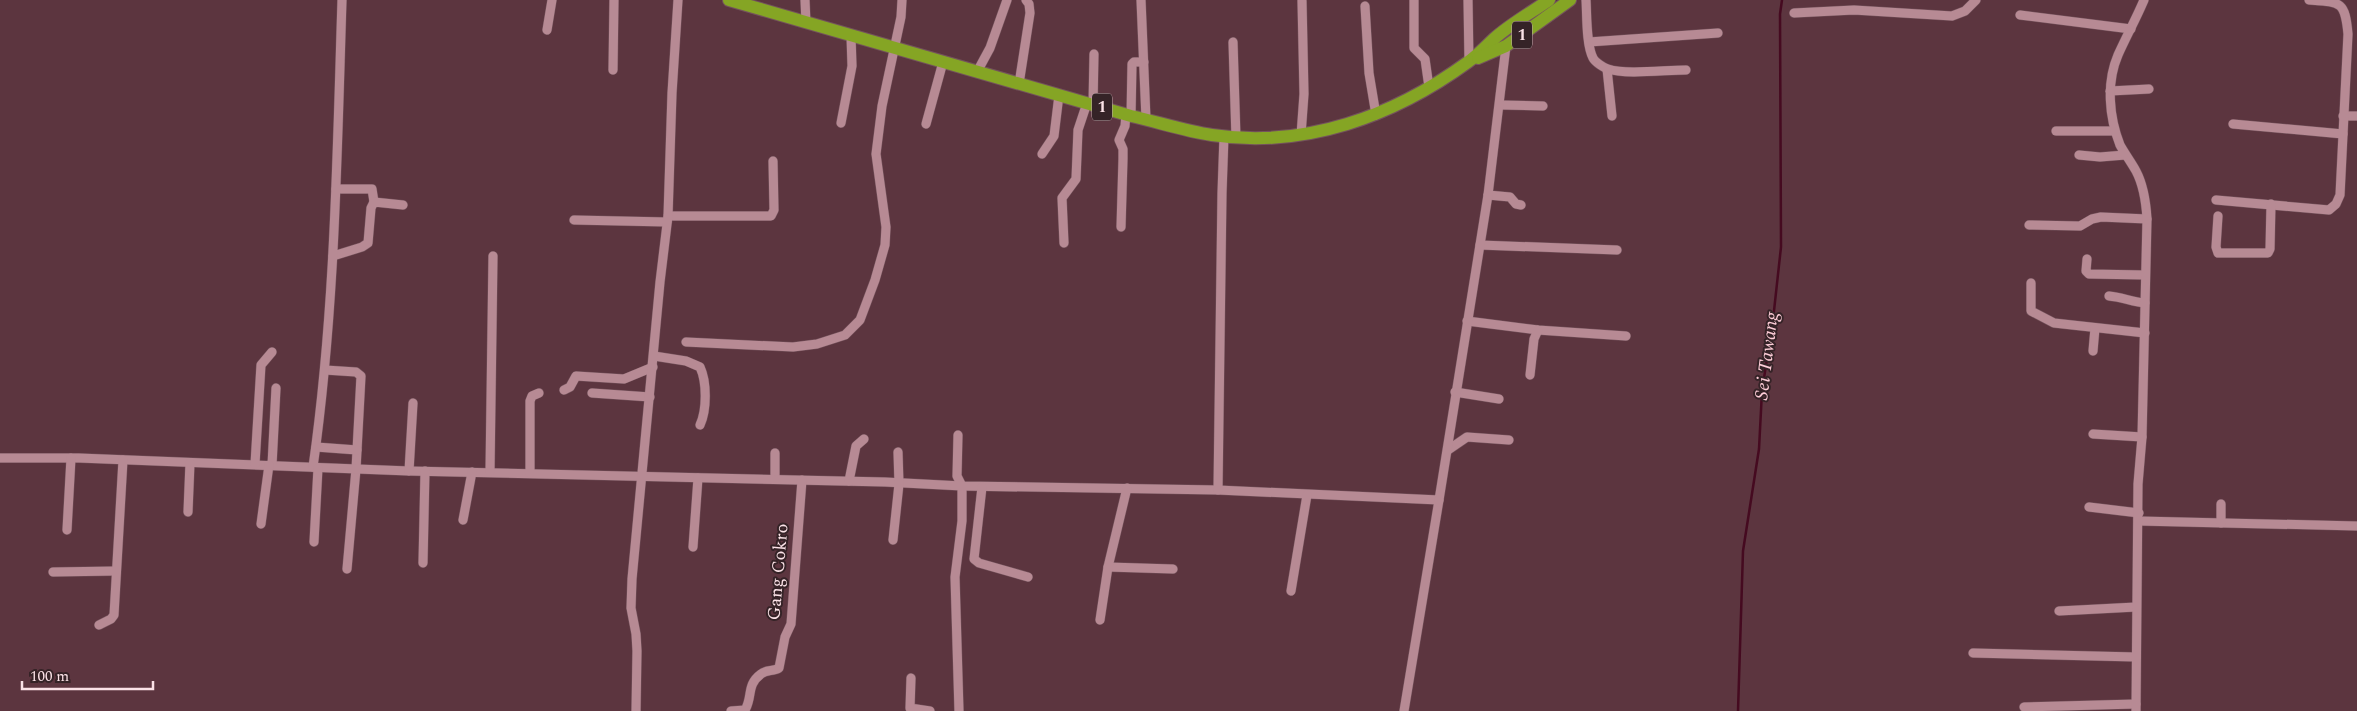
<svg xmlns="http://www.w3.org/2000/svg" width="2357" height="711" font-family="Spectral,serif">
  <rect width="100%" height="100%" fill="#5c353f"/>
  <g fill="none" stroke-linecap="round" stroke-linejoin="round">
    <path stroke="#450a20" stroke-width="2.5" d="M1738 711 1743 551 1759 449 1762 391 1773 320 1781 247 1780 14 1782 0"/>
    <defs>
      <g id="minor">
        <path d="M805 0 806 23"/>
        <path d="M1141 0 1146 119"/>
        <path d="M1414 0V48L1425 59 1429 87"/>
        <path d="M1468 0 1469 61"/>
        <path d="M1586 0C1587 15 1586 45 1593 58 1595 62 1604 68 1608 69 1626 75 1665 70 1686 70"/>
        <path d="M1365 6 1369 73 1376 115"/>
        <path d="M1794 13 1854 10 1952 16 1965 11 1976 0"/>
        <path d="M2020 15 2131 29"/>
        <path d="M547 30 552 0"/>
        <path d="M1233 42 1236 138"/>
        <path d="M1589 42 1718 33"/>
        <path d="M1607 69 1612 116"/>
        <path d="M613 70 614 0"/>
        <path d="M977 72 990 48 1007 0"/>
        <path d="M1019 84 1030 13 1029 4 1026 0"/>
        <path d="M2110 91 2149 89"/>
        <path d="M1093 105 1094 54"/>
        <path d="M1501 105 1543 106"/>
        <path d="M1131 116 1132 64 1134 62H1144"/>
        <path d="M2343 116H2357"/>
        <path d="M841 123 852 66 851 36"/>
        <path d="M926 124 943 62"/>
        <path d="M2233 124 2343 134"/>
        <path d="M2056 131H2114"/>
        <path d="M1301 135 1304 94 1302 1"/>
        <path d="M1042 154 1054 136 1059 95"/>
        <path d="M2079 155 2100 157 2125 155"/>
        <path d="M336 189H372L374 202"/>
        <path d="M1488 195 1510 197 1516 204 1521 205"/>
        <path d="M2216 200 2329 210 2336 204 2340 195 2348 34C2345 1 2341 2 2309 0"/>
        <path d="M668 216H771L774 210 773 161"/>
        <path d="M2218 216 2216 247 2218 253H2268L2270 249 2271 204"/>
        <path d="M574 220 667 222"/>
        <path d="M2029 225 2080 226 2092 219 2101 217 2147 219"/>
        <path d="M1121 227 1123 159V149L1119 140 1125 126 1126 114"/>
        <path d="M1064 243 1062 198 1076 179 1078 130 1087 103"/>
        <path d="M1480 245 1617 250"/>
        <path d="M333 256 362 247 368 243 371 208 374 202 403 205"/>
        <path d="M2087 259 2086 271 2089 274 2145 275"/>
        <path d="M2031 283V311L2054 323 2145 333"/>
        <path d="M2109 296C2122 297 2132 302 2145 303"/>
        <path d="M1467 321 1538 330 1626 336"/>
        <path d="M686 342 793 347 817 344 845 335 860 320 875 280 885 245 886 227 876 154 882 106 901 17 902 0"/>
        <path d="M2093 351 2095 328"/>
        <path d="M654 356 686 361 700 367C707 382 707 410 700 425"/>
        <path d="M325 370 356 372 361 376 356 469 347 569"/>
        <path d="M1530 375 1534 339 1538 330"/>
        <path d="M564 390 570 387 576 376 624 379 653 367"/>
        <path d="M1455 392 1499 399"/>
        <path d="M592 393 650 397"/>
        <path d="M2093 434 2142 437"/>
        <path d="M958 435 957 476 962 486V521L955 577 959 711"/>
        <path d="M316 447 357 450"/>
        <path d="M1448 450 1467 437 1509 440"/>
        <path d="M775 453V479"/>
        <path d="M0 458H79L409 471 885 482 962 486 1218 490 1439 500 1488 195 1506 46"/>
        <path d="M255 464 261 365 272 352"/>
        <path d="M272 465 276 388"/>
        <path d="M313 467C335 312 337 156 342 0"/>
        <path d="M409 471 413 403"/>
        <path d="M490 471 493 256"/>
        <path d="M530 473V401L532 396 539 393"/>
        <path d="M849 481 856 446 864 439"/>
        <path d="M982 487 974 559 979 563 1028 577"/>
        <path d="M1218 490 1222 193 1224 136"/>
        <path d="M2089 507 2139 513"/>
        <path d="M188 512 190 463"/>
        <path d="M463 520 472 472"/>
        <path d="M2139 521 2357 526"/>
        <path d="M2221 523V504"/>
        <path d="M261 524 269 465"/>
        <path d="M67 530 71 458"/>
        <path d="M893 540 899 484 898 452"/>
        <path d="M314 542 318 468"/>
        <path d="M693 547 698 478"/>
        <path d="M423 563 425 471"/>
        <path d="M1108 567 1173 569"/>
        <path d="M53 572 116 571"/>
        <path d="M1291 591 1307 495"/>
        <path d="M2059 611 2136 607"/>
        <path d="M1100 620 1108 567 1127 488"/>
        <path d="M99 625 111 619 114 615 123 460"/>
        <path d="M1973 653 2136 657"/>
        <path d="M911 678 910 708 930 711"/>
        <path d="M2024 707 2136 704"/>
        <path d="M636 711 637 651 636 634 631 608 632 579 660 282 668 216 672 93 678 0"/>
        <path d="M731 711 745 710C753 697 746 685 761 674 767 669 773 672 779 668L785 637 791 624 802 480"/>
        <path d="M1404 711 1439 500"/>
        <path d="M2136 711 2138 484 2142 437 2147 219C2146 202 2144 186 2136 171 2131 162 2125 154 2120 145 2109 117 2106 83 2118 55 2126 37 2136 19 2144 0"/>
      </g>
      <g id="highway">
        <path d="M729 0 1131 116C1158 122 1185 131 1212 135 1305 149 1394 116 1468 62 1478 55 1487 45 1496 37 1512 23 1532 12 1549 0"/>
        <path d="M1478 58 1506 46 1570 0"/>
      </g>
    </defs>
    <use href="#minor" stroke="#74535c" stroke-width="10"/>
    <use href="#highway" stroke="#74535c" stroke-width="14"/>
    <use href="#minor" stroke="#b78a94" stroke-width="9"/>
    <use href="#highway" stroke="#85a524" stroke-width="12"/>
  </g>
  <g text-anchor="middle" dominant-baseline="central" stroke-width="4" stroke-linejoin="round" paint-order="stroke">
    <g fill="#352327" stroke="#c0a9ad" stroke-width="1">
      <rect x="1512" y="21.5" width="20" height="27" rx="4"/>
      <rect x="1092" y="93.5" width="20" height="27" rx="4"/>
    </g>
    <g font-size="16" font-weight="bold" fill="#fbe2e7">
      <text x="1522" y="35">1</text>
      <text x="1102" y="107">1</text>
    </g>
    <g font-size="18" fill="#fbe2e7" stroke="#352327">
      <text transform="translate(778 572) rotate(-85)">Gang Cokro</text>
    </g>
    <g font-size="19" font-style="italic" fill="#fecdd8" stroke="#352327">
      <text transform="translate(1767 356) rotate(-83)">Sei Tawang</text>
    </g>
  </g>
  <path d="M22 681v8h131v-8" fill="none" stroke="#fbe2e7" stroke-width="2.5"/>
  <text x="30" y="681" font-size="15" fill="#fbe2e7" stroke="#352327" stroke-width="4" paint-order="stroke">100 m</text>
</svg>
